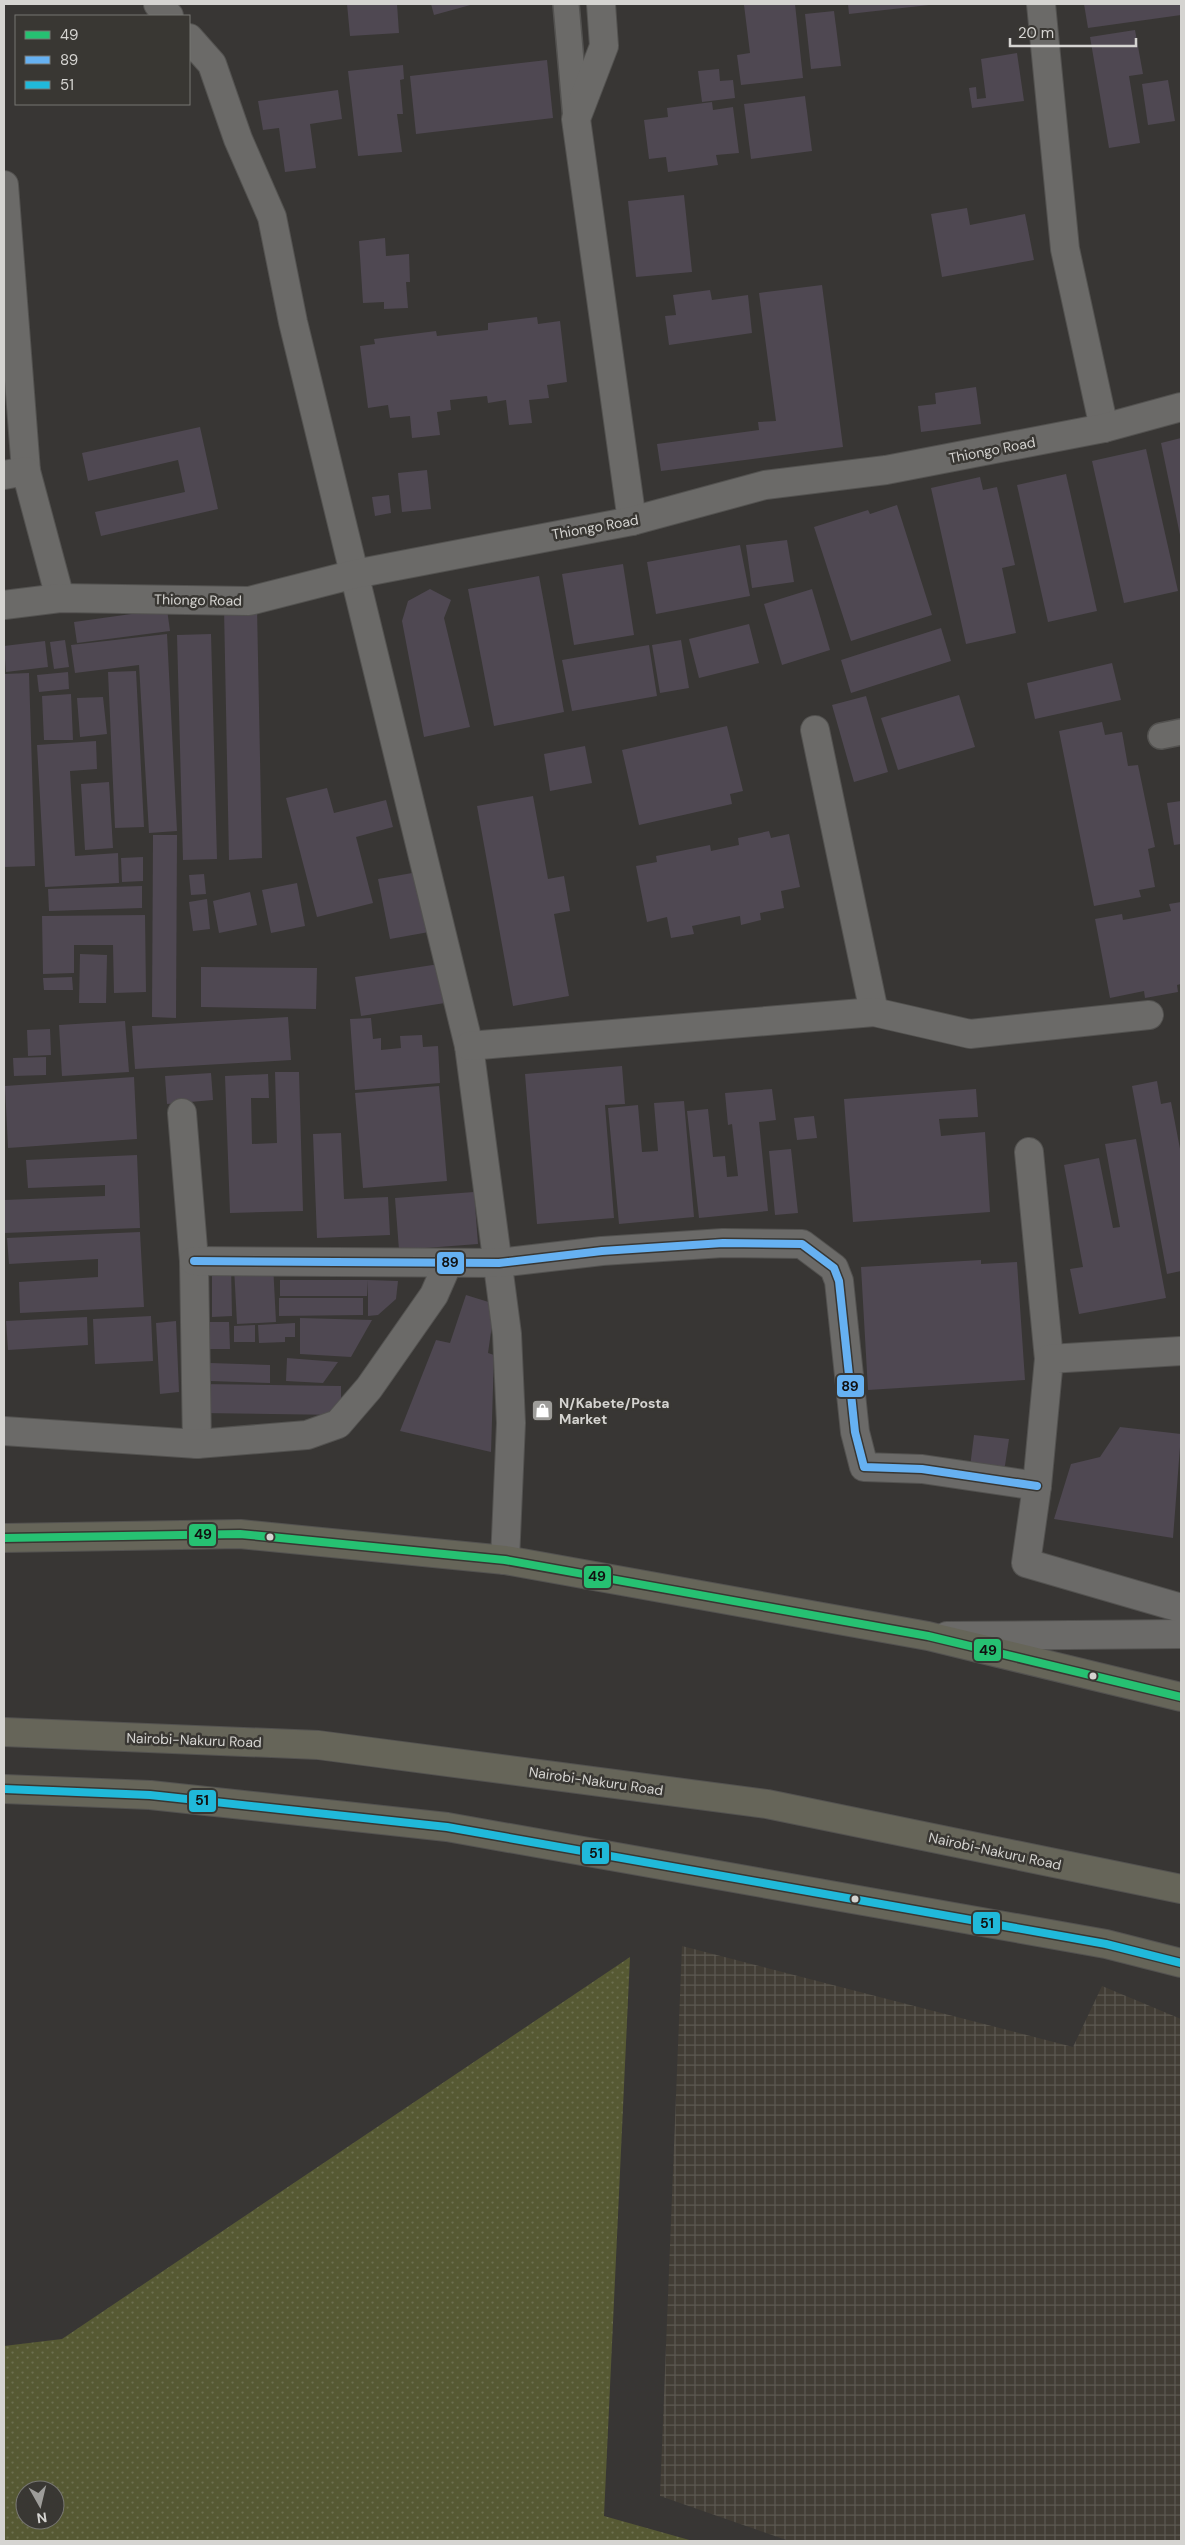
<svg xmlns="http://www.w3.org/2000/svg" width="1185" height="2545" font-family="'DM Sans',sans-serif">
  <defs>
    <pattern id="industrial-grid" width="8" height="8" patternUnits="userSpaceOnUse" patternTransform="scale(1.25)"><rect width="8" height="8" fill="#423d35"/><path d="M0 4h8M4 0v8" fill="none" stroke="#5c5851"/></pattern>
    <pattern id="grass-dots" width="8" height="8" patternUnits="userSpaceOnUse" patternTransform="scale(1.25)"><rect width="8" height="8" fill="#565933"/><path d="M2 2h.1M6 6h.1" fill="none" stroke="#6d7050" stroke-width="1.8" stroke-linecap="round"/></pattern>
  </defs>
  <rect width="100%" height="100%" fill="#383634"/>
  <path fill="url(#industrial-grid)" d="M682 1946 1073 2047 1102 1986 1181 2019V2541H789L660 2496Z"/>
  <path fill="url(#grass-dots)" fill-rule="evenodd" d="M630 1957 604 2516 693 2541H4V2346L62 2339ZM25 2490H55V2520H25Z"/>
  <g fill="#4f4852">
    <path d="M347 4H397L399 33 350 36Z"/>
    <path d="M431 4H474L434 15Z"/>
    <path d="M757 4H795L803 78 741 85 737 55 750 53 744 5Z"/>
    <path d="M848 4H929V5L849 14Z"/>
    <path d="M1084 4H1181V15L1088 28Z"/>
    <path d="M834 11 841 66 811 69 805 14Z"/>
    <path d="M1135 30 1143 74 1129 76 1140 143 1109 148 1090 37Z"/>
    <path d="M1017 53 1024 101 972 108 969 88 976 87 977 99 986 98 981 59Z"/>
    <path d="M547 60 553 118 416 134 410 76Z"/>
    <path d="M403 65 404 79 400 80 403 114H397L402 152 358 156 348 71Z"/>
    <path d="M719 69 720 81 733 80 735 98 702 102 698 71Z"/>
    <path d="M1168 80 1175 121 1148 125 1142 84Z"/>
    <path d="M338 90 342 119 310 124 316 168 285 172 279 128 263 130 258 101Z"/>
    <path d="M805 96 812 151 751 159 744 104Z"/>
    <path d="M712 102 713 110 733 107 739 153 716 155 718 165 668 172 666 157 649 159 644 120 668 117 667 108Z"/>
    <path d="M684 195 692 272 636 277 628 201Z"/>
    <path d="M967 208 970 225 1025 214 1034 260 942 277 931 214Z"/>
    <path d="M385 238 386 256 409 254 410 282H406L408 308 384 309V302L363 303 359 241Z"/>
    <path d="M822 285 843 447 661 471 657 444 759 430 758 422 776 421 759 293Z"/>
    <path d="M710 290 712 300 748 295 752 333 669 345 665 316 676 315 673 295Z"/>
    <path d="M537 317 538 324 560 321 567 382 547 385 549 398 529 400 532 423 509 425 506 400 488 403 487 396 450 400 451 410 437 412 440 435 412 438 410 416 390 418 388 405 368 408 360 346 375 344 374 339 436 331 437 336 488 330V323Z"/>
    <path d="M976 387 981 424 921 432 918 406 936 404 935 393Z"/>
    <path d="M200 427 218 509 101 536 95 512 185 492 178 460 88 481 82 453Z"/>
    <path d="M1181 438V535H1180L1161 443Z"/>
    <path d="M1146 449 1178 591 1124 603 1092 461Z"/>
    <path d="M427 470 431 509 402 512 398 473Z"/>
    <path d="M1066 474 1097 611 1048 622 1017 485Z"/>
    <path d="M980 477 983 490 997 487 1015 565 1002 568 1016 633 966 644 931 488Z"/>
    <path d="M389 495 391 513 375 516 372 497Z"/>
    <path d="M897 505 932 615 851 641 814 527 868 510 870 514Z"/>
    <path d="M787 540 794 582 752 588 746 545Z"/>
    <path d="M740 545 750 596 656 614 647 562Z"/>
    <path d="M623 564 634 635 574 645 562 574Z"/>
    <path d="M539 576 564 712 494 726 468 589Z"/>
    <path d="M430 589 451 600 444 618 470 727 424 737 402 621 408 601Z"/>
    <path d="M812 589 830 650 782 665 764 604Z"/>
    <path d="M224 608H257L262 858 229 860Z"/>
    <path d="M167 609 170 631 77 643 74 622Z"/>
    <path d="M749 624 759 663 699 678 689 639Z"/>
    <path d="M941 628 951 661 851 693 841 660Z"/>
    <path d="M167 634 177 831 149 833 139 665 75 673 71 645Z"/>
    <path d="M211 634 217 859 183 860 177 635Z"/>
    <path d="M65 640 69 667 54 669 50 642Z"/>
    <path d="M681 640 689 688 660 693 652 645Z"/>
    <path d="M45 641 48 667 6 672 4 646Z"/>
    <path d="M649 645 657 696 572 711 562 660Z"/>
    <path d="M1112 663 1121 700 1035 719 1027 683Z"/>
    <path d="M136 671 144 827 115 828 108 672Z"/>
    <path d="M68 672 69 689 39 692 37 675Z"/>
    <path d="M29 673 35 866 4 867V674Z"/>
    <path d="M71 694 73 740H44L42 696Z"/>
    <path d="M959 695 975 747 898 770 881 718Z"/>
    <path d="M866 696 888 772 854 782 832 705Z"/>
    <path d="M103 697 107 734 80 737 77 698Z"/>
    <path d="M1102 722 1105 735 1122 732 1128 766 1138 765 1155 847 1148 849 1155 887 1139 890 1141 897 1094 906 1059 731Z"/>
    <path d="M727 726 743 791 730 794 732 804 639 825 622 750Z"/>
    <path d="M96 741 97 769 70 771 75 856 118 853 119 883 45 887 37 745Z"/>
    <path d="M585 746 592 783 550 791 544 754Z"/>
    <path d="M109 782 113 848 85 850 81 784Z"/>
    <path d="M327 788 334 813 386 800 393 827 356 837 373 903 317 917 286 798Z"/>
    <path d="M533 796 548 879 564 876 570 911 554 914 569 996 513 1006 477 806Z"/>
    <path d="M1181 801V844L1174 845 1167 803Z"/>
    <path d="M769 831 771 838 789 834 800 887 781 891 784 908 760 913 761 920 741 925 740 916 692 926 694 934 671 938 667 917 647 922 636 866 657 862 656 856 710 845 711 851 739 845 738 838Z"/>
    <path d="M153 835H177L176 1018 152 1017Z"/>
    <path d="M143 857V881L122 882 121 858Z"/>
    <path d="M418 872 429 932 390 939 378 879Z"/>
    <path d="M204 874 206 894 191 895 189 875Z"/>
    <path d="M297 883 305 926 271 933 262 890Z"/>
    <path d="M142 886V908L49 911 48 889Z"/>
    <path d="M250 892 257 925 219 933 213 901Z"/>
    <path d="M207 899 210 929 193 931 189 902Z"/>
    <path d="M1181 902V984L1177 985 1178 992 1145 998 1144 991 1110 998 1095 919 1122 914 1123 920 1171 911 1169 904Z"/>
    <path d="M145 915 146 992 114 993 113 945H74V973L43 974 42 916Z"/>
    <path d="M80 954 107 955 106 1003H79Z"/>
    <path d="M439 964 445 1003 361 1016 355 977Z"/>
    <path d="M201 967 317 968 316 1009 201 1007Z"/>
    <path d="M72 977 73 990H44L43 978Z"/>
    <path d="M288 1017 291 1060 135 1069 132 1026Z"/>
    <path d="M371 1018 373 1039 381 1038V1050L401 1048 400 1036 422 1035 423 1047 438 1046 440 1083 355 1090 350 1019Z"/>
    <path d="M125 1021 129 1072 62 1076 59 1025Z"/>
    <path d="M50 1029 51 1055 28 1056 27 1030Z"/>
    <path d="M46 1057V1075L14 1076 13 1058Z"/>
    <path d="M622 1066 625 1104 605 1105 614 1218 537 1224 525 1074Z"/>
    <path d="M275 1072H299L303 1211 230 1213 225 1076 268 1074 269 1098H251L252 1144 277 1143Z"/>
    <path d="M211 1073 213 1100 167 1104 165 1076Z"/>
    <path d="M134 1077 137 1139 8 1148 5 1086Z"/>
    <path d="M1157 1081 1161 1104 1171 1102 1181 1154V1271L1167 1274 1132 1086Z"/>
    <path d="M439 1086 447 1181 363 1188 355 1093Z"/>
    <path d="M772 1089 776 1120 759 1122 768 1211 699 1218 687 1111 708 1109 713 1157 725 1156 727 1177 738 1176 732 1124 728 1125 725 1093Z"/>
    <path d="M976 1089 978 1117 939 1119 941 1136 985 1132 990 1212 853 1222 844 1099Z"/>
    <path d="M684 1101 694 1217 619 1224 608 1108 638 1105 642 1152 658 1151 654 1103Z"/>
    <path d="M814 1116 817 1138 797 1140 794 1118Z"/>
    <path d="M341 1133 344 1199 388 1197 390 1235 317 1238 313 1134Z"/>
    <path d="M1136 1139 1166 1298 1079 1314 1070 1269 1083 1267 1064 1165 1099 1158 1113 1228 1120 1227 1105 1144Z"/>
    <path d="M791 1149 798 1213 775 1215 769 1151Z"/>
    <path d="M137 1155 140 1228 4 1233V1200L105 1196V1185L28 1188 26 1160Z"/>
    <path d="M474 1192 478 1244 399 1250 395 1198Z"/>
    <path d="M140 1232 144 1307 20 1313 19 1282 98 1277V1259L9 1264 7 1238Z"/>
    <path d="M981 1260V1264L1017 1262 1025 1380 868 1390 861 1267Z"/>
    <path d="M212 1264H231L232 1316 212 1317Z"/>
    <path d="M273 1264 276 1322 237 1324 234 1267Z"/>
    <path d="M280 1280H368L367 1296H280Z"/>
    <path d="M368 1280 398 1281 396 1299 378 1315 368 1316Z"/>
    <path d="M466 1295 495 1304 488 1353 494 1355 491 1452 400 1431 436 1340 450 1343Z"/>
    <path d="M279 1298H363V1315L279 1316Z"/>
    <path d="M151 1316 153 1361 95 1364 93 1319Z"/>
    <path d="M87 1317 88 1345 8 1350 6 1321Z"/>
    <path d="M300 1318 372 1320 351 1357 300 1354Z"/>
    <path d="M176 1321 179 1392 160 1394 156 1323Z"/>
    <path d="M209 1322H229L230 1349H208Z"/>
    <path d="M295 1323V1337H285V1342L259 1343 258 1325Z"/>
    <path d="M255 1325V1342H234V1326Z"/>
    <path d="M287 1358 338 1362 323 1383 286 1381Z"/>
    <path d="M210 1363 270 1365V1383L209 1381Z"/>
    <path d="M201 1384 341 1386V1415L200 1413Z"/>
    <path d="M1120 1427 1181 1434 1173 1538 1054 1519 1071 1464 1100 1457Z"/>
    <path d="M974 1435 1009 1439 1004 1472 970 1467Z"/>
  </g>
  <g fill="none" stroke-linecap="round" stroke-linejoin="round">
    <defs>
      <g id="service">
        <path d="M566 4 576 119"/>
        <path d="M1161 736 1181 732"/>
      </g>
      <g id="minor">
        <path d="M158 4 169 16"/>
        <path d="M601 4 604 46 576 119 632 521"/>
        <path d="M1041 4 1065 249 1104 428"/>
        <path d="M189 38 212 64 238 139 272 217 293 322 469 1046 507 1334 511 1423 505 1560"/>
        <path d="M4 185 26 471"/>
        <path d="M4 475 26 471 60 598"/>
        <path d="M4 605 60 598 249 601 355 574 632 521 765 485 886 470 1104 428 1181 407"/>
        <path d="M815 730 874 1012"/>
        <path d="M469 1046 874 1012 970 1034 1149 1015"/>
        <path d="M182 1113 194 1261 197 1444"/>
        <path d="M1029 1152 1049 1359"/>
        <path d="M194 1261 499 1263 602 1251 723 1243 802 1244 834 1268 839 1281 855 1432 864 1467 922 1469 1037 1486"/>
        <path d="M1181 1351 1049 1359 1037 1486 1026 1563 1181 1608"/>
        <path d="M4 1431 197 1444 307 1435 338 1424 369 1388 434 1295 448 1263"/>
      </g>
      <path id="tertiary" d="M947 1636 1181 1634"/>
      <g id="trunk">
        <path d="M4 1538 240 1534 505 1560 928 1636 1181 1697"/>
        <path d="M4 1732 318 1745 767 1804 1181 1889"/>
        <path d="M4 1789 150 1795 447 1827 1106 1944 1181 1963"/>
      </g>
    </defs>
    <use href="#service" stroke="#535250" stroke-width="28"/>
    <use href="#minor" stroke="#535250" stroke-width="30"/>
    <use href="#tertiary" stroke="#535250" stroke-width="30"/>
    <use href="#trunk" stroke="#535250" stroke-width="30"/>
    <use href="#service" stroke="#6b6a68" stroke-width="25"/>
    <use href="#minor" stroke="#6b6a68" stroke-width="28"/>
    <use href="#tertiary" stroke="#6b6a68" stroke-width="28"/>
    <use href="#trunk" stroke="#666559" stroke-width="28"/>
    <defs>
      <path id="bus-1" d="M4 1538 240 1534 505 1560 928 1636 1181 1697"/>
      <path id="bus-2" d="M194 1261 499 1263 602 1251 723 1243 802 1244 834 1268 839 1281 855 1432 864 1467 922 1469 1037 1486"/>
      <path id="bus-3" d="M4 1789 150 1795 447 1827 1106 1944 1181 1963"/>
    </defs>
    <use href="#bus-1" stroke="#393733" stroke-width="11"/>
    <use href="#bus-2" stroke="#393733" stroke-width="11"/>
    <use href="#bus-3" stroke="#393733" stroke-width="11"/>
    <use href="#bus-1" stroke="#26c172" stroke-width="8"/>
    <use href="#bus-2" stroke="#66b1f2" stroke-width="8"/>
    <use href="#bus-3" stroke="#20b9da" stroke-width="8"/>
  </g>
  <defs>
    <symbol id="shop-square" viewBox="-11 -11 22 22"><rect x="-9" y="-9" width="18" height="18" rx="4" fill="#9e9d9a" stroke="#393733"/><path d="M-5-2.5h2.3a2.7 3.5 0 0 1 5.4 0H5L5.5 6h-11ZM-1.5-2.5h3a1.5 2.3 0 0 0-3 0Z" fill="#fff"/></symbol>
  </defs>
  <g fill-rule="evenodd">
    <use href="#shop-square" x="530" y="1398" width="25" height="25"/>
  </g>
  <g fill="#d5d4d1" stroke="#393733" stroke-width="2">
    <circle cx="270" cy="1537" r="4.5"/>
    <circle cx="1093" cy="1676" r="4.5"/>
    <circle cx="855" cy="1899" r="4.5"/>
  </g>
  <g text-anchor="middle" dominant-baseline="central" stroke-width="5" stroke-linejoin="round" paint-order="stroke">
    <g font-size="14" fill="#d5d4d1" stroke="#393733">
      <text transform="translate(992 450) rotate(-11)">Thiongo Road</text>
      <text transform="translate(595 527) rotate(-10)">Thiongo Road</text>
      <text transform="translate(198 600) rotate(1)">Thiongo Road</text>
      <text transform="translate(194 1740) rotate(2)">Nairobi-Nakuru Road</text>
      <text transform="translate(596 1781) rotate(8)">Nairobi-Nakuru Road</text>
      <text transform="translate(995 1851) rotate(12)">Nairobi-Nakuru Road</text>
    </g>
    <g font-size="14" font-weight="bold" fill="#d5d4d1" stroke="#393733" text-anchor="start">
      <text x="559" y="1403">N/Kabete/Posta<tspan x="559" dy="16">Market</tspan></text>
    </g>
  </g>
  <g stroke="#393733" stroke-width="2">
    <rect x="436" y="1251" width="29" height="24" rx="5" fill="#66b1f2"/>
    <rect x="836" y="1374" width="29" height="24" rx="5" fill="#66b1f2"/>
    <rect x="188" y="1523" width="29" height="24" rx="5" fill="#26c172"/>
    <rect x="583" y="1565" width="29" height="24" rx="5" fill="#26c172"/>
    <rect x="973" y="1638" width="29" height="24" rx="5" fill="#26c172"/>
    <rect x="188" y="1789" width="29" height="24" rx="5" fill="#20b9da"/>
    <rect x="581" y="1841" width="29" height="24" rx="5" fill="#20b9da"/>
    <rect x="972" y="1911" width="29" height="24" rx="5" fill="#20b9da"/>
  </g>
  <g font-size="14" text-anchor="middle" font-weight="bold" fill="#111">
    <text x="450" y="1267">89</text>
    <text x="850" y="1391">89</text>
    <text x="203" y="1539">49</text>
    <text x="597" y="1581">49</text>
    <text x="988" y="1655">49</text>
    <text x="202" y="1805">51</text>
    <text x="596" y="1858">51</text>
    <text x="987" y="1928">51</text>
  </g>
  <rect width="1185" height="2545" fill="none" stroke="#d5d4d1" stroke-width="10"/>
  <rect x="15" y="15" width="175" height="90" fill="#393733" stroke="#777672"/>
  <rect x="25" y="31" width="25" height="8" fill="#26c172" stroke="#777672"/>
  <text x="60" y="40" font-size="15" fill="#d5d4d1">49</text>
  <rect x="25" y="56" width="25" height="8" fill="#66b1f2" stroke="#777672"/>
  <text x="60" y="65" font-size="15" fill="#d5d4d1">89</text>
  <rect x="25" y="81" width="25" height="8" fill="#20b9da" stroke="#777672"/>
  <text x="60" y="90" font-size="15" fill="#d5d4d1">51</text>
  <g transform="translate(40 2505) rotate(172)"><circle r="24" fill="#393733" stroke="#777672"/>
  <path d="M0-4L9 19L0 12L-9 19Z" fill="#9e9d9a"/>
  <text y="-8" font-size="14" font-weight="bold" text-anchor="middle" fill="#d5d4d1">N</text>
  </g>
  <path d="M1010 38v8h126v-8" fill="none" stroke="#d5d4d1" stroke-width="2.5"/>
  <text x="1018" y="38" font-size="15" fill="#d5d4d1" stroke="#393733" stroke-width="4" paint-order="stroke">20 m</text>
</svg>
